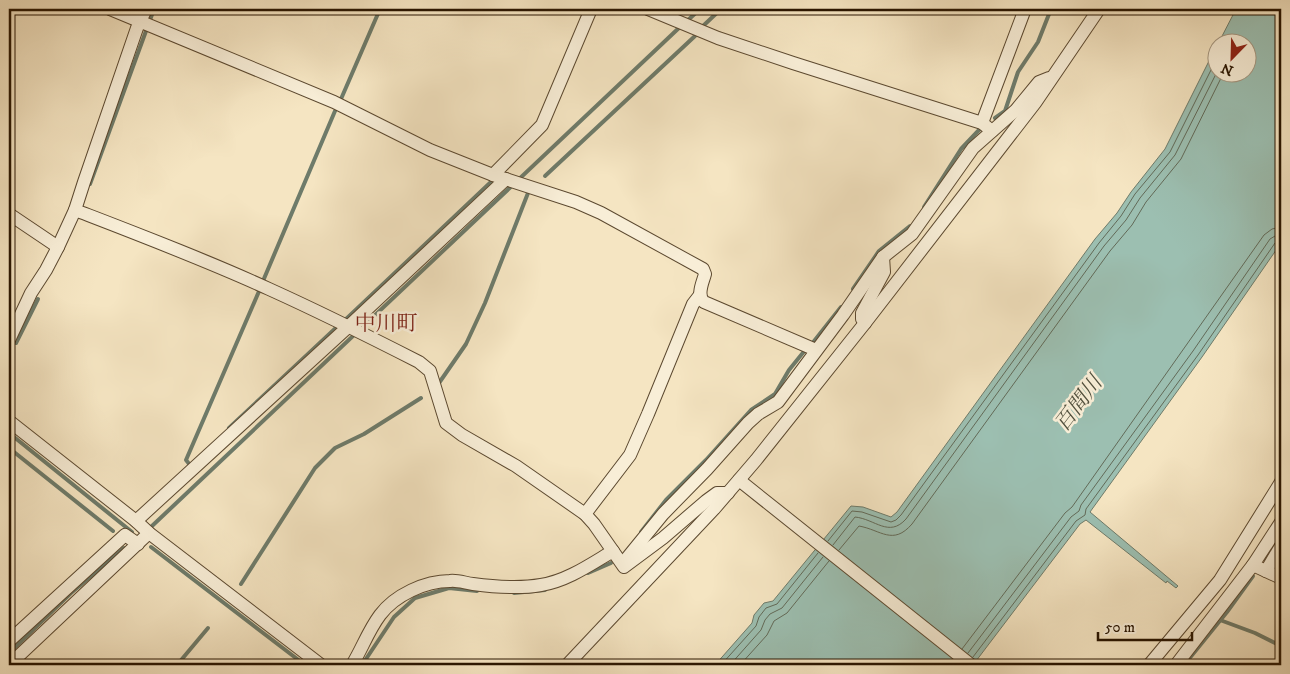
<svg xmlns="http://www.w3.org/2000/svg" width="1290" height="674" font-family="'IM FELL DW Pica','Noto Serif JP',serif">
  <rect width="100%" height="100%" fill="#f5e5c2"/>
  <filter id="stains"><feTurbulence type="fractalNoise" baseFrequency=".004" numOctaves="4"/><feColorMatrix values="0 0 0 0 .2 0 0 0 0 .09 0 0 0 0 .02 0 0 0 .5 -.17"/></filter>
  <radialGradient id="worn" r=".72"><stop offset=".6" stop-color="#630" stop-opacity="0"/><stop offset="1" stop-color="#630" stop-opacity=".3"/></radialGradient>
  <path fill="#9cbfb1" stroke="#6e7b6a" d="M1234 9H1281V243L1202 357 1090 512 1178 586 1176 588 1167 581 1166 583 1086 520 1080 524 973 665H715L752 623 754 615 764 603 773 601 851 506 863 507 891 517 897 512 1095 239 1117 213 1131 192 1165 149 1217 45 1218 72H1248V42H1219L1235 11Z"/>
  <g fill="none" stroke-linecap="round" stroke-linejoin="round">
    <g stroke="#626a58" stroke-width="1">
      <path d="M828 541 852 511 862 512 891 522 896 520 901 515 1099 243 1121 216 1135 194 1170 152 1218 56"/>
      <path d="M833 545 855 517C875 519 889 538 906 519L1104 246 1126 220 1140 198 1175 155 1218 70"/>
      <path d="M839 550 859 526C881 530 893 546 912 524L1110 251 1132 225 1146 202 1181 159 1224 72"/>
      <path d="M962 649 1065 513 1072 507 1264 235 1272 229 1281 227"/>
      <path d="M968 653 1071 517 1079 511 1081 505 1193 351 1270 239 1275 236 1281 235"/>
      <path d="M973 657 1076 521 1085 515 1086 509 1198 355 1275 243 1281 241"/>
      <path d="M721 665 756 626 759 617 766 608 777 604 818 553"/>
      <path d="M730 665 761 630 765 620 770 614 782 608 823 557"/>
      <path d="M740 665 767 635 774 621 787 613 829 561"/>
    </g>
    <g stroke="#6e7b6a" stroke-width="4">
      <path d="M150 20 154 9"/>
      <path d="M687 21 700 9"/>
      <path d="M703 26 721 9"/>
      <path d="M341 99 380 9"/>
      <path d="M995 118 1005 111 1018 72 1038 42 1051 9"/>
      <path d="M545 176 695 36"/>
      <path d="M90 184 146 31"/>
      <path d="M924 207 961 149 979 130"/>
      <path d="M263 281 335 111"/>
      <path d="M853 289 879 251 910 226"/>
      <path d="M344 321 492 181"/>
      <path d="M16 343 38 299"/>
      <path d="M811 345 841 307"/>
      <path d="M439 383 466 344 485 303 528 193"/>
      <path d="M229 428 339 325"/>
      <path d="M9 433 132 532"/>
      <path d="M9 448 113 531"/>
      <path d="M190 465 186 460 260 289"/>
      <path d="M152 526 681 26"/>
      <path d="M641 532 666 500 706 460 751 410 775 394 789 370 806 349"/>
      <path d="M151 547 305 665"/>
      <path d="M1265 559 1281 534"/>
      <path d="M588 573 611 563"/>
      <path d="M241 584 315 468 335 448 364 434 421 398"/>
      <path d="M514 593 545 590"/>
      <path d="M1220 620 1255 633 1281 646"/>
      <path d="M9 653 71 593 124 548"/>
      <path d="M177 665 208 628"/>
      <path d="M362 665 394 617 415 598 449 588 477 591"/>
      <path d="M1184 665 1227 612 1253 576"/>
    </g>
    <defs>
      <g id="minor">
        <path d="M110 9 334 102 430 150 493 175 576 202 601 213 703 269 705 274C703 282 696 295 704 302L816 350"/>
        <path d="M648 9 718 38 793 63 982 123 992 131"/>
        <path d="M982 123 1025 9"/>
        <path d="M493 175 542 125 591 9"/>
        <path d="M75 210C140 235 206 260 269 289 320 312 370 337 419 362L430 371 446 423 462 435 516 466 585 514 594 524 624 567 663 538 706 501 717 493H728"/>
        <path d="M9 214 58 247"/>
        <path d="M865 323 862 319V313L884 272 883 257"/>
        <path d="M9 340 31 293 46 270 58 247 75 210 84 182 137 28 146 9"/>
        <path d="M9 421 136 521 149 533 321 665"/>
        <path d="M739 480 971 665"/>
        <path d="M585 514 630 455 648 414 693 304 700 295"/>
        <path d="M136 521 349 326 506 179"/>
        <path d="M623 563 663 514 707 469 748 423 758 414 778 402 843 315 883 257 912 234 973 148 1016 110 1039 82 1049 78"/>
        <path d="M1253 565 1281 578"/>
        <path d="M1266 571 1281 546"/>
        <path d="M9 641 125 535 138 544"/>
        <path d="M9 665 149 533"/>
        <path d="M352 665C362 649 368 631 380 615 395 595 425 581 450 581 457 580 465 583 473 584 495 587 518 589 541 585 567 581 591 564 613 551"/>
        <path d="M567 665 714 509 756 460 865 323 1035 103 1099 9"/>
        <path d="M1149 665 1220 580 1281 482"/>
        <path d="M1176 665 1253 565 1281 522"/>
      </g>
    </defs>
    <use href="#minor" stroke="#5c4930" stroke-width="14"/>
    <use href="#minor" stroke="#f8eed7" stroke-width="12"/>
  </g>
  <g text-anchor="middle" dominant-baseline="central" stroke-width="5" stroke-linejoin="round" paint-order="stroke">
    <g font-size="21" fill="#7a1f14" stroke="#f8eed7">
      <text x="386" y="324">中川町</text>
    </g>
    <g font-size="21" font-style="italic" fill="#51503e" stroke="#f8eed7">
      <text transform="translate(1079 404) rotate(-53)">百間川</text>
    </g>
  </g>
  <rect width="1290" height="674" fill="none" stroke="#f5e5c2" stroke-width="30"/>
  <rect x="10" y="10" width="1270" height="654" fill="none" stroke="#291500" stroke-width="2.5"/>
  <rect x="15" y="15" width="1260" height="644" fill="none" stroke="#291500"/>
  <g transform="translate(1232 58) rotate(203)"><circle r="24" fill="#f8eed7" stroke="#a59781"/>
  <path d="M0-4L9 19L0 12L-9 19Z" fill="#8f2418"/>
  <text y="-8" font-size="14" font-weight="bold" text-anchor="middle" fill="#291500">N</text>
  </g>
  <path d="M1098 632v8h94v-8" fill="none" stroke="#291500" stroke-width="2.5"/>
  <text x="1105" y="632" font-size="15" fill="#291500" stroke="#f8eed7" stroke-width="4" paint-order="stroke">50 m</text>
  <rect width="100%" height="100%" filter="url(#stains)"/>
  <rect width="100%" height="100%" fill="url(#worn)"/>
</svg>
